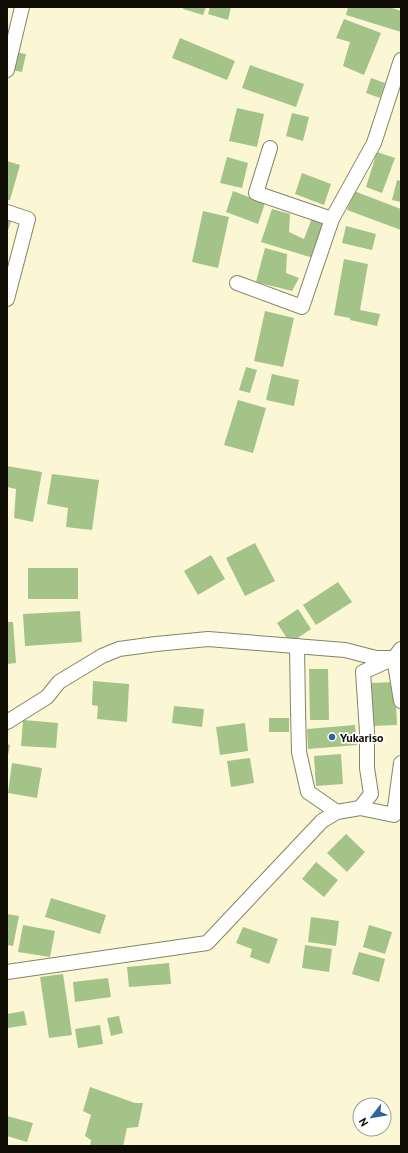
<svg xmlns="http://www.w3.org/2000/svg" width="408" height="1153" font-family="'PT Sans',sans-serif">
  <rect width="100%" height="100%" fill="#fbf7d5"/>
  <g fill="#a4c389">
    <path d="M184 7H206L203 15 183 9Z"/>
    <path d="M210 7H231L228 20 208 14Z"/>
    <path d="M348 7H389L401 11V32L346 15Z"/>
    <path d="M344 19 381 33 364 75 343 66 350 42 336 38Z"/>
    <path d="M180 38 235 61 227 80 172 58Z"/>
    <path d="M15 52 26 54 22 72 12 70Z"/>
    <path d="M250 65 304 84 296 107 242 88Z"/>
    <path d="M371 78 385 83 380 98 366 93Z"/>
    <path d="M237 108 264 114 257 147 229 141Z"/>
    <path d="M292 113 309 117 303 141 286 136Z"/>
    <path d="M377 152 395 158 382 193 366 187Z"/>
    <path d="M227 157 248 163 242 188 220 183Z"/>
    <path d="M7 161 20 165 10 200H7Z"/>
    <path d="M302 173 331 184 324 205 295 194Z"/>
    <path d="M397 180 401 181V202L392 200Z"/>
    <path d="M233 191 265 203 258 224 226 212Z"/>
    <path d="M354 191 401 209V230L347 210Z"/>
    <path d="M272 209 290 214 289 232 304 239 312 218 324 225 313 258 261 242Z"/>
    <path d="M203 211 229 217 218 268 192 262Z"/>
    <path d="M7 217 12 219 7 233Z"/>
    <path d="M346 226 376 234 372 250 342 243Z"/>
    <path d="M265 248 287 254 286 273 299 278 292 291 256 282Z"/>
    <path d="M344 259 368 264 360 310 380 314 377 326 350 320V318L334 315Z"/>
    <path d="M265 311 294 318 283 367 254 361Z"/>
    <path d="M246 367 257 370 250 393 239 390Z"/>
    <path d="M272 374 299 380 294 406 266 400Z"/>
    <path d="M238 400 266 408 253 453 224 445Z"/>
    <path d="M7 466 42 472 33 522 14 518 16 489 7 487Z"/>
    <path d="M52 474 99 480 92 530 66 527 68 508 47 504Z"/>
    <path d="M255 543 275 581 245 596 226 558Z"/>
    <path d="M211 555 225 579 198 595 184 571Z"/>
    <rect x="28" y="568" width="50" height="31"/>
    <path d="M338 582 352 602 316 625 303 605Z"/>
    <path d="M298 609 311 629 290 643 277 623Z"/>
    <path d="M80 611 82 642 25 646 23 614Z"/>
    <path d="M7 622H13L16 663 7 664Z"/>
    <path d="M309 669H328L329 720H310Z"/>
    <path d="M93 681 129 684 127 722 97 719 98 706 92 705Z"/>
    <path d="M395 682 397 725 372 726 370 683Z"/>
    <path d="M174 706 204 709 202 727 172 723Z"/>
    <rect x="269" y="718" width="20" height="14"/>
    <path d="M23 720 58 723 56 748 21 746Z"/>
    <path d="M245 723 248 751 220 755 216 727Z"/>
    <path d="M355 725 357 745 308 749 307 729Z"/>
    <path d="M7 744 10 745 8 755H7Z"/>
    <path d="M341 754 343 784 316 786 314 756Z"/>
    <path d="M250 758 254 783 231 787 227 761Z"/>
    <path d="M12 763 42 768 37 798 8 793Z"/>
    <path d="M346 834 365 852 347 872 327 853Z"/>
    <path d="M316 862 338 880 324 897 302 879Z"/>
    <path d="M51 898 106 915 100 934 45 917Z"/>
    <path d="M7 914 19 916 13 946 7 945Z"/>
    <path d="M311 917 339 921 336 946 308 942Z"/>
    <path d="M23 925 55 931 50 957 18 952Z"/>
    <path d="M369 925 392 932 385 954 363 947Z"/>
    <path d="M243 927 278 939 269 964 250 957 252 949 236 943Z"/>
    <path d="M305 945 332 949 329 972 302 968Z"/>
    <path d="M359 952 385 959 379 982 352 974Z"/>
    <path d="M169 963 171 984 129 987 127 967Z"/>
    <path d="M63 974 72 1035 49 1038 40 977Z"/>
    <path d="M108 978 111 997 75 1002 73 982Z"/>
    <path d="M24 1011 27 1025 8 1028 7 1014Z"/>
    <path d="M119 1016 123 1033 111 1036 107 1018Z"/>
    <path d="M100 1025 103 1044 78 1048 75 1029Z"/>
    <path d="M90 1087 135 1103H143L138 1127 127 1128 123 1146H90L91 1140 85 1136 91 1115 83 1111Z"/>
    <path d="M7 1116 33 1123 27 1142 7 1136Z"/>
  </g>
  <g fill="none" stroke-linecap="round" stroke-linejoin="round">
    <defs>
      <g id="street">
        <path d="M7 70 22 7"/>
        <path d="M270 148 256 193 332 219"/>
        <path d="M7 212 28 219 7 299"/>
        <path d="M237 283 302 307 332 219 374 143 401 60"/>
        <path d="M297 646 298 710 299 752 308 792 337 812"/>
        <path d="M394 658 401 701"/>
        <path d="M7 722 47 697 59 682 102 656 119 649 156 644 208 639 345 650 376 658H394"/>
        <path d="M360 808 371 794 367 768V732L363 672 394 658 401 649"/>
        <path d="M7 972 207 943 322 821 337 812 360 808 394 815 401 763"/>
      </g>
    </defs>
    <use href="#street" stroke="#878364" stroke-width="16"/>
    <use href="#street" stroke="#fff" stroke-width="14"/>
  </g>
  <circle fill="#2c669d" stroke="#fff" stroke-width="1.5" cx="332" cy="737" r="4"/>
  <g text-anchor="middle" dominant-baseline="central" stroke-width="3.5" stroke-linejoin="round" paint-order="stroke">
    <g font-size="12" font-weight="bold" fill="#0e0c03" stroke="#fff" text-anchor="start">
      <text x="340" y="737">Yukariso</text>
    </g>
  </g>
  <rect width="408" height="1153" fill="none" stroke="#0e0c03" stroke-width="16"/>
  <g transform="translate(372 1117) rotate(239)"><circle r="19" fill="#ffffff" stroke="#9f9e9a"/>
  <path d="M0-3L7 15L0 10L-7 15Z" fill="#2c669d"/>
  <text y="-6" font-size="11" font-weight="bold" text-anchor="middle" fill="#0e0c03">N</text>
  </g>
</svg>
